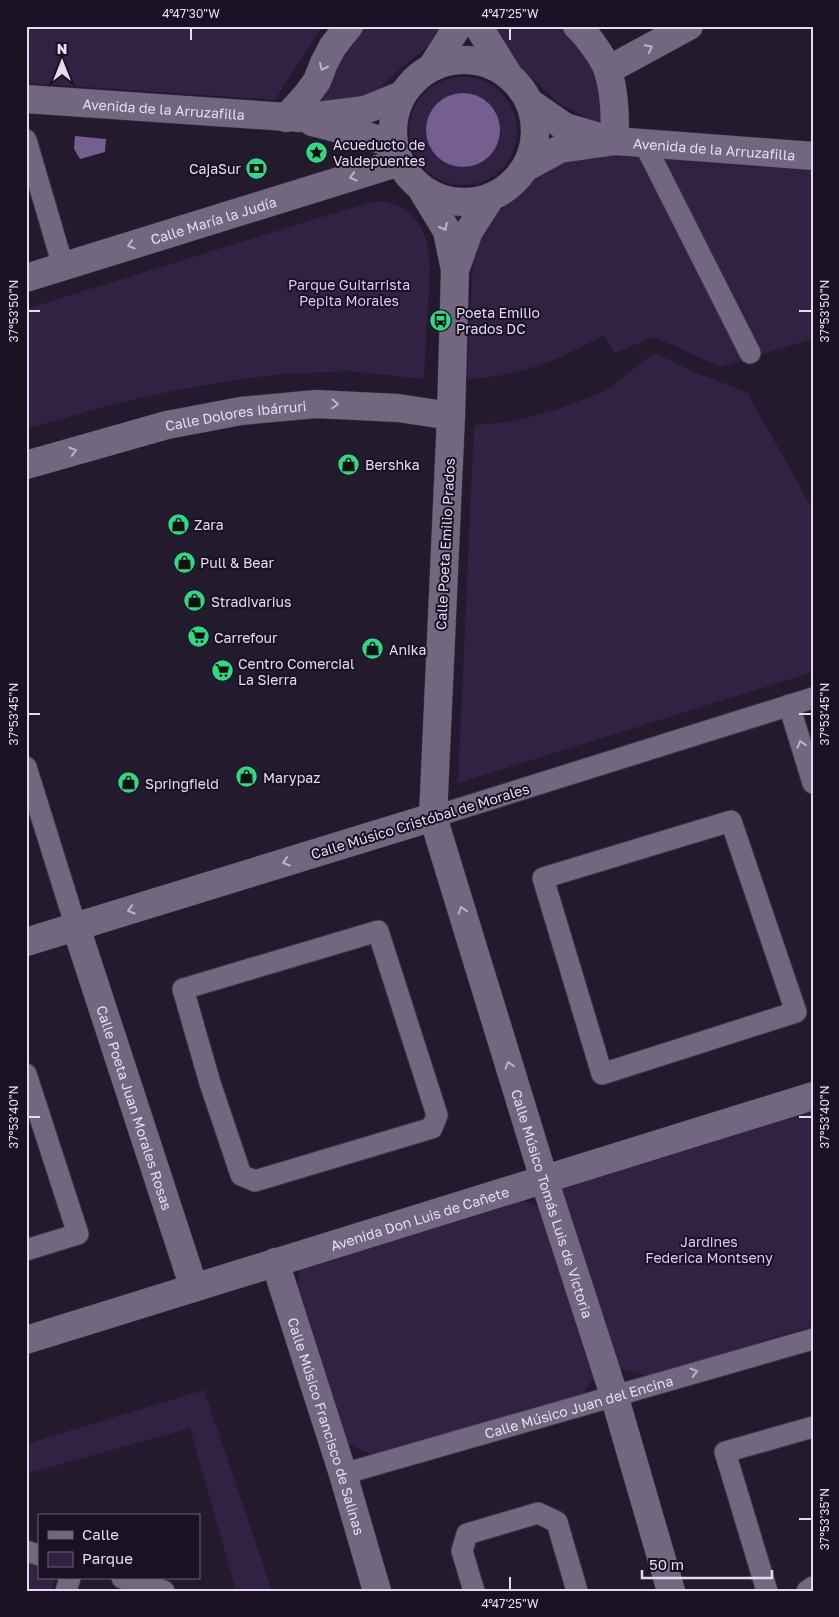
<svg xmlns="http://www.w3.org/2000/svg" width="839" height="1617" font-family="'Golos Text',sans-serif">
  <rect width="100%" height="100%" fill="#231a2e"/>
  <g fill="#312142">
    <path d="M26 26H322L275 100 26 83Z"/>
    <path d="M362 26H447L443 34 400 69 376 92 331 104 313 102 332 66Z"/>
    <path d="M489 26H563L584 50 603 92 602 123 598 124 557 102 502 48Z"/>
    <circle cx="463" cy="131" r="54"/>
    <path d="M578 153 813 171V339L720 367 657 338 649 339 614 353 604 335C558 361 521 376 467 379L474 240 486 216 501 209 522 194 531 181 539 167Z"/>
    <path d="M384 201C419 210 427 232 430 266L424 379 348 371 284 374 234 380 168 392 114 404 26 429V309L302 223 372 202Z"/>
    <path d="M654 353 699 374 747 392 813 510V672L458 783 474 425 515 421 558 409 605 391Z"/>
    <path d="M813 1109V1326L647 1375 615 1368 558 1194 562 1187Z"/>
    <path d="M516 1199 547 1209 598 1373 581 1395 373 1456 341 1440 297 1291 300 1266Z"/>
    <path d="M204 1390 272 1591H236L190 1428 26 1474V1444Z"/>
    <path d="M26 1561 39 1565V1578H55L52 1591H26Z"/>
  </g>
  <g fill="#755e90">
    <circle cx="463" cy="130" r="37"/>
    <path d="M75 136 106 139 105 152 80 159 74 149Z"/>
  </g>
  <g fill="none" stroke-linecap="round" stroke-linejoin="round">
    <defs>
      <g id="street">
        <path d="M26 140 63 266"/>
        <path d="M644 143 750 353"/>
        <path d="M789 705 813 783"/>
        <path d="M26 767 76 927"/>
        <path d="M433 817 813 698"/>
        <path d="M731 821 796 1012 602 1074 543 878Z"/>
        <path d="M378 931 437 1115 432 1128 255 1181 241 1175 210 1083 183 989Z"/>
        <path d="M26 1074 78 1234 26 1250"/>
        <path id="s1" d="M343 1474 813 1339"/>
        <path d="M26 1551 39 1555"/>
        <path d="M122 1578 164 1591"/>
        <path d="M66 1591 70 1578"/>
        <path d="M474 1591 462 1551 467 1534 538 1513 557 1522 577 1591"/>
        <path d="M767 1591 725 1452 813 1427"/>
        <path d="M807 1591 813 1587"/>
      </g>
      <g id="secondary">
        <path d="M478 26 509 76"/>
        <path d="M577 26C587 35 604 58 608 71 615 93 615 118 615 141"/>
        <circle cx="464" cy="131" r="71"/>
        <path d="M432 67 458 26"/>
        <path d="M608 70 689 26"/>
        <path id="s2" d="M26 99 301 118 365 110 402 95"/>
        <path d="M529 102 565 127 606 139"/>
        <path d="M286 118 306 96 317 81 324 63 333 46 349 26"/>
        <path d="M312 122 393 143"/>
        <path id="s3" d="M525 168 560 149 615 141 813 156"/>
        <path d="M421 188 447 231 455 270"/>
        <path id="s4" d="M491 197 469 231 455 270 451 416 433 817 544 1179 614 1395 671 1591"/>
        <path id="s5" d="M26 278 400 162"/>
        <path id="s6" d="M26 465 167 425 241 411 316 404 398 408 451 416"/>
        <path id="s7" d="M76 927 194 1288"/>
        <path d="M26 942 433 817"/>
        <path id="s8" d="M275 1262 343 1474 377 1591"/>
        <path id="s9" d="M26 1340 813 1096"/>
      </g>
    </defs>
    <use href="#street" stroke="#3c3545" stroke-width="23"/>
    <use href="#secondary" stroke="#3c3545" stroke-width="29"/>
    <use href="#street" stroke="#726780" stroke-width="21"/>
    <use href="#secondary" stroke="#726780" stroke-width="28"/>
  </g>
  <defs><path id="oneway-chevron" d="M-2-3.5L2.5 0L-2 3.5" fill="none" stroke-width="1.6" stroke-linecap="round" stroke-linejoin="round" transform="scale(1.25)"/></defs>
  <g stroke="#bbb4c6">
    <use href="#oneway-chevron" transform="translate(649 48) rotate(-28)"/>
    <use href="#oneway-chevron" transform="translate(323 67) rotate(114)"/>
    <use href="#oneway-chevron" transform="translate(353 177) rotate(163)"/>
    <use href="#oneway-chevron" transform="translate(444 227) rotate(62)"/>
    <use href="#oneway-chevron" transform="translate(131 245) rotate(163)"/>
    <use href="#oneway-chevron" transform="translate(335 404) rotate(3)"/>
    <use href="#oneway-chevron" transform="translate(73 451) rotate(-16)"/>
    <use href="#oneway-chevron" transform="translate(801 744) rotate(-107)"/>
    <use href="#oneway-chevron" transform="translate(286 862) rotate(163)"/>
    <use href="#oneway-chevron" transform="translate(131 910) rotate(163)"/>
    <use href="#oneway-chevron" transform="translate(462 910) rotate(-107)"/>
    <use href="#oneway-chevron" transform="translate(509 1065) rotate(-107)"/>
    <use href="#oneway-chevron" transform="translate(694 1372) rotate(-16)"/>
  </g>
  <path fill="none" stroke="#e3ddeb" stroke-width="2" d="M191 28V40M510 28V40M28 311H40M799 311H812M28 714H40M799 714H812M28 1117H40M799 1117H812M799 1519H812M510 1577V1590"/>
  <defs>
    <symbol id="sight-disc" viewBox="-11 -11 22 22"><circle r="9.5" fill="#30d883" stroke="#1a1124"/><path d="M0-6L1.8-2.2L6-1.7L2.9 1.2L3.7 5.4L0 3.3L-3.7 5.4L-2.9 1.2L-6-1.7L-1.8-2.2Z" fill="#111"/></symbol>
    <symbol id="bank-disc" viewBox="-11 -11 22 22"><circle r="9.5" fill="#30d883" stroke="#1a1124"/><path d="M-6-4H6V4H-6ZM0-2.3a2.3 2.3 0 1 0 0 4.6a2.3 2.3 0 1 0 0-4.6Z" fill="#111"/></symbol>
    <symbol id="bus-disc" viewBox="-11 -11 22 22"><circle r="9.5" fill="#30d883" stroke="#1a1124"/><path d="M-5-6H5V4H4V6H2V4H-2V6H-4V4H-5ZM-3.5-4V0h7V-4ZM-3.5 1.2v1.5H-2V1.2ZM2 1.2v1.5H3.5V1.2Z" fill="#111"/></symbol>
    <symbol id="shop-disc" viewBox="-11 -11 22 22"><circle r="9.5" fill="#30d883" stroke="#1a1124"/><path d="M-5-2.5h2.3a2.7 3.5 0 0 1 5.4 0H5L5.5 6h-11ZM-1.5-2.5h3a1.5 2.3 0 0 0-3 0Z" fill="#111"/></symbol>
    <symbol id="supermarket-disc" viewBox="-11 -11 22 22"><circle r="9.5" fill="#30d883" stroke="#1a1124"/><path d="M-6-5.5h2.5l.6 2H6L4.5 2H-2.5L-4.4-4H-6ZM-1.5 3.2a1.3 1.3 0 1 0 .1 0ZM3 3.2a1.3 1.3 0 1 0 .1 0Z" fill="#111"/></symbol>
  </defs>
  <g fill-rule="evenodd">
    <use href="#sight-disc" x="304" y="140" width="25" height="25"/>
    <use href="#bank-disc" x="244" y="156" width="25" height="25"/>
    <use href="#bus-disc" x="428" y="308" width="25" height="25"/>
    <use href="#shop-disc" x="336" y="452" width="25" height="25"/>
    <use href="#shop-disc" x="166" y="512" width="25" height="25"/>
    <use href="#shop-disc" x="172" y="550" width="25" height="25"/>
    <use href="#shop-disc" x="182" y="588" width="25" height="25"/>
    <use href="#supermarket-disc" x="186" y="624" width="25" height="25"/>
    <use href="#shop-disc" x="360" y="636" width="25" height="25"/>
    <use href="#supermarket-disc" x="210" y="658" width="25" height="25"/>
    <use href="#shop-disc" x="234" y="764" width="25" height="25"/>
    <use href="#shop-disc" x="116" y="770" width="25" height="25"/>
  </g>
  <g text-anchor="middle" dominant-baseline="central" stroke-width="4" stroke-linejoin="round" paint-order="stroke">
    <g font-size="14" fill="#e3ddeb" stroke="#1a1124">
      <text stroke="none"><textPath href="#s2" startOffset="138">Avenida de la Arruzafilla</textPath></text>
      <text stroke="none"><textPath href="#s3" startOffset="195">Avenida de la Arruzafilla</textPath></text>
      <text stroke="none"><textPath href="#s5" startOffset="196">Calle María la Judía</textPath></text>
      <text stroke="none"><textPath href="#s6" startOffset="216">Calle Dolores Ibárruri</textPath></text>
      <text transform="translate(445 544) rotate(-87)">Calle Poeta Emilio Prados</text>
      <text transform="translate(420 821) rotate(-17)">Calle Músico Cristóbal de Morales</text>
      <text stroke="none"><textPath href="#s7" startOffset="190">Calle Poeta Juan Morales Rosas</textPath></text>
      <text stroke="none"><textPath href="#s4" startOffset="1034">Calle Músico Tomás Luis de Victoria</textPath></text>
      <text stroke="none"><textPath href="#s9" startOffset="412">Avenida Don Luis de Cañete</textPath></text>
      <text stroke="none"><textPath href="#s1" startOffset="245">Calle Músico Juan del Encina</textPath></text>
      <text stroke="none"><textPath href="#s8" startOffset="172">Calle Músico Francisco de Salinas</textPath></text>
    </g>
    <g font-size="14" fill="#e3ddeb" stroke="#1a1124" text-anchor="start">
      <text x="333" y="144">Acueducto de<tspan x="333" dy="16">Valdepuentes</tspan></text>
      <text x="241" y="168" text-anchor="end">CajaSur</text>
      <text x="456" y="312">Poeta Emilio<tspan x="456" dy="16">Prados DC</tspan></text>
      <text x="365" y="464">Bershka</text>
      <text x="194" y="524">Zara</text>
      <text x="200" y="562">Pull &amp; Bear</text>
      <text x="211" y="601">Stradivarius</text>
      <text x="214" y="637">Carrefour</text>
      <text x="389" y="649">Anika</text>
      <text x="238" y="663">Centro Comercial<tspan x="238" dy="16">La Sierra</tspan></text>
      <text x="263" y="777">Marypaz</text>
      <text x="145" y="783">Springfield</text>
    </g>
    <g font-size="14" fill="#dcc7f5" stroke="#1a1124">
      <text x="349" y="284">Parque Guitarrista<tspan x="349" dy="16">Pepita Morales</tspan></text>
      <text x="709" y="1241">Jardines<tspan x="709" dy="16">Federica Montseny</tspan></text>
    </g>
  </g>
  <rect width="839" height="1617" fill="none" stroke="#1a1124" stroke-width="55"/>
  <rect x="38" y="1514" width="162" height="65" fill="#1a1124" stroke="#6a6374"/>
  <rect x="48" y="1531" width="25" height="8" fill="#726780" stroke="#6a6374"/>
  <text x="82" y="1540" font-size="15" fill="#e3ddeb">Calle</text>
  <rect x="48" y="1552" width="25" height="15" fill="#312142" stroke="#6a6374"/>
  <text x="82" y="1564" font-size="15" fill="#e3ddeb">Parque</text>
  <g transform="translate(62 62)" stroke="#1a1124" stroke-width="4" paint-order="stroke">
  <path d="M0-4L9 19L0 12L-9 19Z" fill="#e3ddeb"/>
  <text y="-8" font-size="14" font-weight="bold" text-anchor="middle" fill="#e3ddeb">N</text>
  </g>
  <path d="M642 1570v8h130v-8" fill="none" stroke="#e3ddeb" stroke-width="2.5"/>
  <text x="649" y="1570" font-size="15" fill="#e3ddeb" stroke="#1a1124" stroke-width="4" paint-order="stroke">50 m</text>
  <rect x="28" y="28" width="784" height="1562" fill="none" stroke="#e3ddeb" stroke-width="2"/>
  <g font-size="12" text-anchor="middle" fill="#e3ddeb">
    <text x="191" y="18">4°47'30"W</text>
    <text x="510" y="18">4°47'25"W</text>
    <text transform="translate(14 311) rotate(-90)" y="4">37°53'50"N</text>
    <text transform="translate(825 311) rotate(-90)" y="4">37°53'50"N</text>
    <text transform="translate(14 714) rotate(-90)" y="4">37°53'45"N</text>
    <text transform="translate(825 714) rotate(-90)" y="4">37°53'45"N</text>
    <text transform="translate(14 1117) rotate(-90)" y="4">37°53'40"N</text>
    <text transform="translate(825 1117) rotate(-90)" y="4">37°53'40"N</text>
    <text transform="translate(825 1519) rotate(-90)" y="4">37°53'35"N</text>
    <text x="510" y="1608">4°47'25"W</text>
  </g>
</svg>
